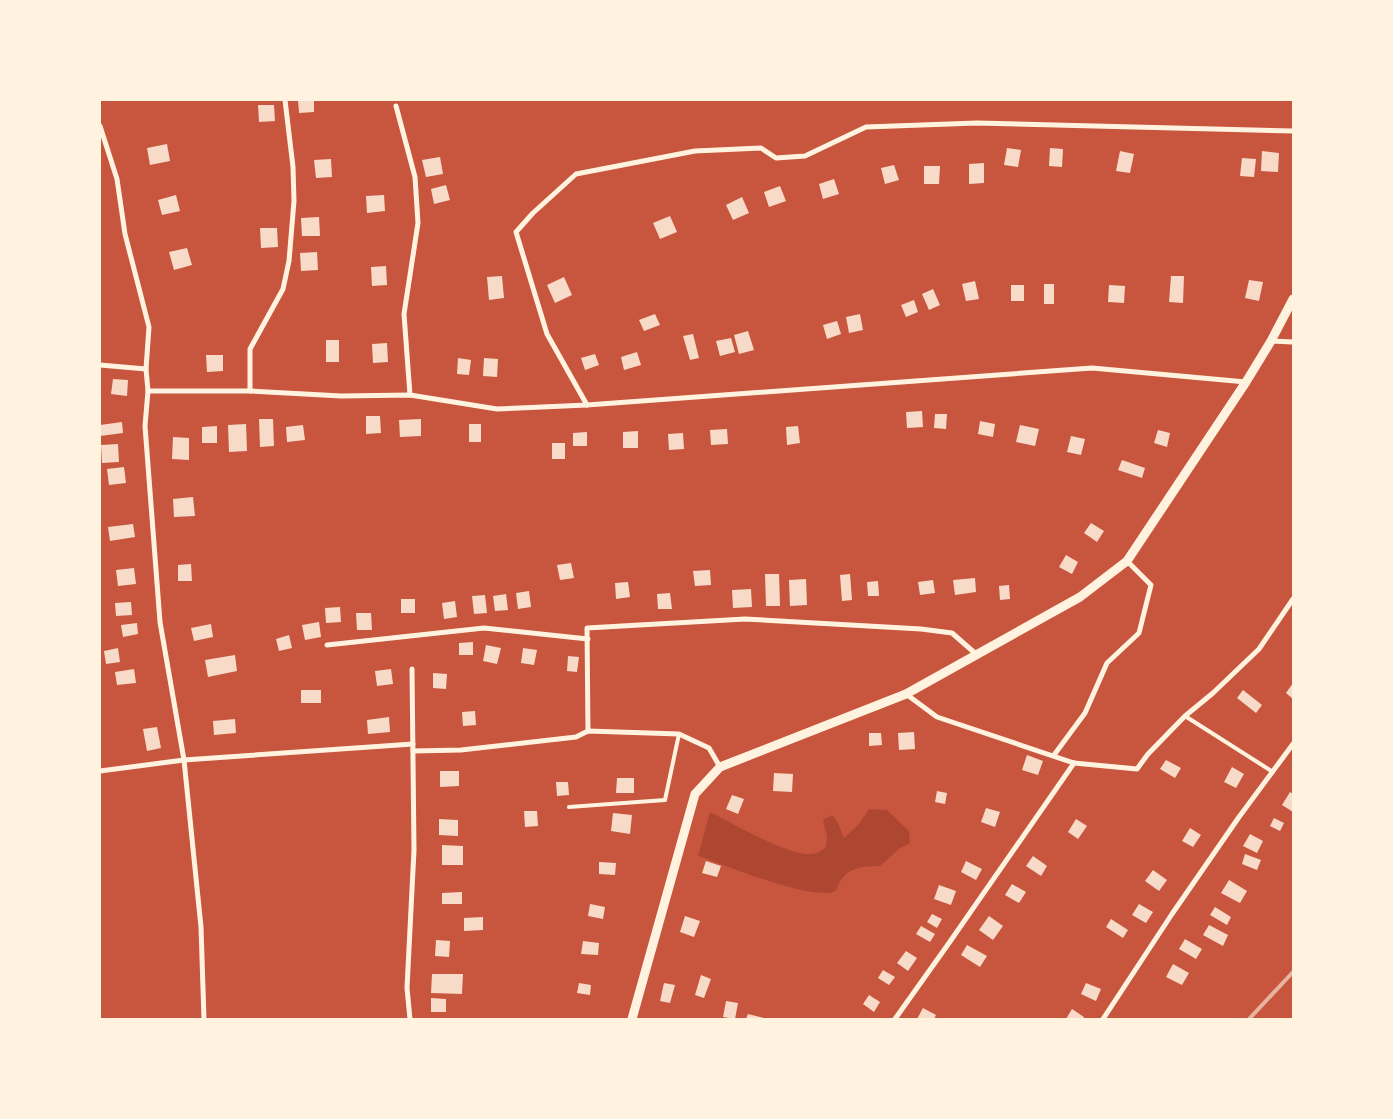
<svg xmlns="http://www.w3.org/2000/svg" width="1393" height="1119" font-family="Poppins,sans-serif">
  <rect width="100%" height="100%" fill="#c8553d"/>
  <path fill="#ae4732" d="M869 809 887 810 909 831 910 843 899 849 880 866C860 866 843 868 836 891 812 902 726 865 698 856L710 812C732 823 787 855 809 854 817 854 821 851 826 847L827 837 823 820 832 815 838 823 844 838 859 824Z"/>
  <g fill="#f7dbc8">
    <path d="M298 100H314V112L299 113Z"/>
    <path d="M258 105H274L275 121 259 122Z"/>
    <path d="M167 144 170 161 150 165 147 148Z"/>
    <path d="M1007 148 1021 150 1018 167 1004 165Z"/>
    <path d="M1050 148 1063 149 1062 167 1049 166Z"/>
    <path d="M1120 151 1134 154 1130 173 1116 171Z"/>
    <path d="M1262 151 1279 153 1278 172 1261 171Z"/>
    <path d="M440 157 443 174 426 177 422 160Z"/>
    <path d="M1242 158 1256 159 1254 177 1240 176Z"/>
    <path d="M331 159 332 177 316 178 314 160Z"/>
    <path d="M984 163V183L969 184V164Z"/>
    <path d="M894 165 899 180 885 184 881 168Z"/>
    <path d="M924 166H940L939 184H924Z"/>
    <path d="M834 179 839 194 823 199 819 184Z"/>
    <path d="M446 185 450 200 434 204 431 189Z"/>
    <path d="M780 186 786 201 769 207 764 192Z"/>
    <path d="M176 195 180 211 162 215 158 200Z"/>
    <path d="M384 195 385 211 367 213 366 196Z"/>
    <path d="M742 197 749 213 733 220 726 205Z"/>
    <path d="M670 216 677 232 660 239 653 223Z"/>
    <path d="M319 217 320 236H302L301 218Z"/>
    <path d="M260 228H277L278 247 261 248Z"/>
    <path d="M187 248 192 265 174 270 169 252Z"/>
    <path d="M317 252 318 270 301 271 300 253Z"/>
    <path d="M386 266 387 285 372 286 371 267Z"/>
    <path d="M502 276 504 298 489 300 487 277Z"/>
    <path d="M1171 276H1184L1183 303 1169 302Z"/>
    <path d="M564 277 572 295 555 303 547 285Z"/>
    <path d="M1249 280 1263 282 1259 301 1245 298Z"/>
    <path d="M975 281 979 299 966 301 962 284Z"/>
    <rect x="1044" y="284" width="10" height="20"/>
    <rect x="1011" y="285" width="13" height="16"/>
    <path d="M1109 285 1125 286 1124 303 1108 302Z"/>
    <path d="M933 289 940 305 929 310 922 294Z"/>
    <path d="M914 300 918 312 906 317 901 305Z"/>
    <path d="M655 314 660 325 644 331 639 320Z"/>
    <path d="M860 314 863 330 849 333 846 317Z"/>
    <path d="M837 321 841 334 827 339 823 325Z"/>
    <path d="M748 331 754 350 739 354 734 335Z"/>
    <path d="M693 334 699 358 690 360 683 336Z"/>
    <path d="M731 338 735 352 720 356 716 341Z"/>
    <rect x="326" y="340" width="13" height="22"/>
    <path d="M387 343 388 362 373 363 372 344Z"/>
    <path d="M637 352 641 365 624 370 621 357Z"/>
    <path d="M595 354 599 365 585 370 581 358Z"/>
    <path d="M206 355H223V371L207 372Z"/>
    <path d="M458 358 471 360 469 375 457 374Z"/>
    <path d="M484 358 498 359 497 377 483 376Z"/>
    <path d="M113 379 128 380 127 396 111 394Z"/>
    <path d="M922 411 923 427 907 428 906 412Z"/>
    <path d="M935 414H947L946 429 934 428Z"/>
    <path d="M366 416H380L381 433 366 434Z"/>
    <path d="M259 419H273L274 446 260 447Z"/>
    <path d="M421 419V436L400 437 399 420Z"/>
    <path d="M980 421 995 424 993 437 978 434Z"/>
    <path d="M122 422 123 433 100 436V425Z"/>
    <path d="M246 424 247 451 229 452 228 425Z"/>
    <rect x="469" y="424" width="12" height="18"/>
    <path d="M303 425 305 440 287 442 286 427Z"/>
    <path d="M1020 425 1039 429 1035 446 1016 442Z"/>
    <path d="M217 426V443H202V427Z"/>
    <path d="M798 426 800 443 787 445 786 427Z"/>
    <path d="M727 429 728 444 711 445 710 430Z"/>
    <path d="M1158 430 1170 433 1167 447 1154 443Z"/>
    <path d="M638 431V448H623V432Z"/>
    <path d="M587 432V446H573V433Z"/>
    <path d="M683 433 684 449 669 450 668 434Z"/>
    <path d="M1071 436 1085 439 1081 455 1067 452Z"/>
    <path d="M173 437 189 438V460L172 459Z"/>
    <rect x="552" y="443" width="13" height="16"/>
    <path d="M118 444 119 462 102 463 101 445Z"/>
    <path d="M1122 460 1145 468 1142 478 1118 470Z"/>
    <path d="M124 467 126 483 109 485 107 469Z"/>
    <path d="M193 497 195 516 174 517 173 499Z"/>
    <path d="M1091 523 1104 531 1097 542 1084 533Z"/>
    <path d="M133 524 135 537 110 541 108 527Z"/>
    <path d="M1066 555 1078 562 1072 574 1059 567Z"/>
    <path d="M571 563 574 578 560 580 557 565Z"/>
    <path d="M191 564 192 581H178V565Z"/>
    <path d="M134 568 136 584 118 586 116 570Z"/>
    <path d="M710 570 711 585 695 586 693 571Z"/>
    <path d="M765 574H779L780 606H766Z"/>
    <path d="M850 574 852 600 842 601 840 575Z"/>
    <path d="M975 578 976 592 955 595 953 580Z"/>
    <path d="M806 579 807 605 790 606 789 580Z"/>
    <path d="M933 580 935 593 920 595 918 582Z"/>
    <path d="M878 581 879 596H868L867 582Z"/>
    <path d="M628 582 630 597 616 599 615 583Z"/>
    <path d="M1009 585 1010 599 1000 600 999 586Z"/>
    <path d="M751 589 752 607 733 608 732 590Z"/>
    <path d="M529 591 531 607 518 609 516 593Z"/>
    <path d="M670 593 672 609H658L657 594Z"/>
    <path d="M506 594 508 610 495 611 493 596Z"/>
    <path d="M485 595 487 613 474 614 472 596Z"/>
    <rect x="401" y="599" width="14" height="14"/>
    <path d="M455 601 457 617 444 619 442 603Z"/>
    <path d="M131 602 132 615 116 616 115 603Z"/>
    <path d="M340 607 341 622 326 623 325 608Z"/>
    <path d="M356 613H371L372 630H357Z"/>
    <path d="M319 622 321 637 305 640 302 625Z"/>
    <path d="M137 623 138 634 123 637 121 625Z"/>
    <path d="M211 624 213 637 194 641 191 628Z"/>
    <path d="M289 635 292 648 279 651 276 639Z"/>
    <path d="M473 642V655H459V643Z"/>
    <path d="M486 645 501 648 497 664 483 661Z"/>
    <path d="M118 648 120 662 106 664 104 651Z"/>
    <path d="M523 648 537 650 534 665 521 663Z"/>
    <path d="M235 655 237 671 208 677 205 660Z"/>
    <path d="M568 656 579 657 577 672 567 671Z"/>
    <path d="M134 669 136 683 117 685 115 672Z"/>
    <path d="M391 669 393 684 377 686 375 671Z"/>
    <path d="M433 673 447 674 446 689 433 688Z"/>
    <path d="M1293 683V699L1286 693Z"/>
    <rect x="301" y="690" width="20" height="13"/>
    <path d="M1243 690 1262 705 1256 713 1237 698Z"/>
    <path d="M475 711 476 725 463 726 462 712Z"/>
    <path d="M389 717 390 732 368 734 367 720Z"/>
    <path d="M235 719 236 733 214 735 213 721Z"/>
    <path d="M157 727 161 748 147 751 143 729Z"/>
    <path d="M914 732 915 749 899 750 898 733Z"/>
    <path d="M869 733H881L882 745 869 746Z"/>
    <path d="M1027 755 1043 761 1038 775 1022 770Z"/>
    <path d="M1166 760 1181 768 1175 778 1160 769Z"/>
    <path d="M1232 767 1244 774 1236 788 1224 782Z"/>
    <path d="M440 771H459V786L440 787Z"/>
    <path d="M774 773 793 774 792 792 773 791Z"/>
    <path d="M617 778H634V793H616Z"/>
    <path d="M556 782H568L569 795 557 796Z"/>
    <path d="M937 791 947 793 945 804 935 802Z"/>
    <path d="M1290 792 1293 794V812L1282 805Z"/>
    <path d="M732 795 744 799 738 814 726 809Z"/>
    <path d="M986 808 1000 812 995 827 981 822Z"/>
    <path d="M524 811H537L538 826 525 827Z"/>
    <path d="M613 813 632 815 630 834 611 831Z"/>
    <path d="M1274 818 1284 823 1280 831 1270 826Z"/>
    <path d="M439 819 458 820V836L439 835Z"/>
    <path d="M1076 819 1087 826 1078 839 1068 832Z"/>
    <path d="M1190 828 1201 835 1193 847 1182 841Z"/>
    <path d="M1250 834 1263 841 1257 853 1243 846Z"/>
    <path d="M442 845 463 846V865H442Z"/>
    <path d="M1245 854 1261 860 1257 870 1242 864Z"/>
    <path d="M1033 856 1047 866 1041 876 1026 866Z"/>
    <path d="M706 861 721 866 717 877 702 873Z"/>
    <path d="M966 861 982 869 976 880 961 872Z"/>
    <path d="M599 862 616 863 615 875 599 874Z"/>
    <path d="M1153 870 1167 880 1159 891 1145 881Z"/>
    <path d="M1229 880 1247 891 1240 903 1221 893Z"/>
    <path d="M1012 884 1026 892 1019 903 1005 895Z"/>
    <path d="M939 885 956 891 951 905 934 899Z"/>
    <path d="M462 892V904H442V893Z"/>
    <path d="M590 904 605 907 603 919 588 916Z"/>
    <path d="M1139 904 1153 912 1146 923 1132 915Z"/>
    <path d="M1215 907 1231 917 1227 925 1210 915Z"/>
    <path d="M932 914 942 919 937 928 927 922Z"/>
    <path d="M685 916 700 921 694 937 680 932Z"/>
    <path d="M989 916 1003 926 993 940 979 930Z"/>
    <path d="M483 917V930L464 931V918Z"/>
    <path d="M1111 919 1128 930 1123 938 1106 927Z"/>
    <path d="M1209 925 1228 935 1223 946 1203 935Z"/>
    <path d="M921 926 935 934 930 942 916 934Z"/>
    <path d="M1185 939 1202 949 1196 959 1179 949Z"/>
    <path d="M436 940 450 941 449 957 435 956Z"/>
    <path d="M583 941 599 943 598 955 581 954Z"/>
    <path d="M967 945 987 956 980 967 961 955Z"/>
    <path d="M906 951 917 958 908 971 897 963Z"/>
    <path d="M1173 964 1189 973 1182 985 1166 977Z"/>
    <path d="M883 970 895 977 889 985 878 978Z"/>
    <path d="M432 974H463L462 994 431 993Z"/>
    <path d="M701 975 711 979 704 998 695 995Z"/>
    <path d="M579 983 591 985 590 995 577 993Z"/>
    <path d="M664 983 675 985 670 1003 660 1001Z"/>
    <path d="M1086 983 1101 989 1096 1001 1081 994Z"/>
    <path d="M869 995 880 1002 874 1012 863 1004Z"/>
    <path d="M431 998 446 999V1012H431Z"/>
    <path d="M726 1001 738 1003 735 1019 723 1017Z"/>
    <path d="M923 1008 936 1015 934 1019H917Z"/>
    <path d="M1072 1009 1084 1017 1083 1019H1066Z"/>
    <path d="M748 1014 764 1018V1019H746Z"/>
  </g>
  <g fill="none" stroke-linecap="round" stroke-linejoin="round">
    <g stroke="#fff3e0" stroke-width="4">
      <path d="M1185 716 1273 772"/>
      <path d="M569 807 665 800 679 734"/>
    </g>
    <g stroke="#fff3e0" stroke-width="5">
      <path d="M396 106 415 177 418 223 404 314 410 395"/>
      <path d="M100 126 117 179 125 234 149 327 146 369 148 391 145 426 160 622 184 760 201 927 204 1019"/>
      <path d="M1271 341 1293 342"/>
      <path d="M100 365 146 369"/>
      <path d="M148 391H250L341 396 410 395 497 409 587 405 1092 368 1246 382"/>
      <path d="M250 391V349L283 289 289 261 294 201 293 167 285 100"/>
      <path d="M587 405 547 334 516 232 533 213 576 174 695 151 761 148 776 158 805 156 866 127 977 123 1293 131"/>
      <path d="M327 645 484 628 588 639"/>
      <path d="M906 694 937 717 1074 763 1137 769 1148 754 1185 716 1213 693 1259 649 1293 599"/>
      <path d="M588 731 587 628 745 619 921 629 952 633 976 654"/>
      <path d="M413 751 461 750 576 737 588 731 679 734 709 748 720 767"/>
      <path d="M1054 755 1085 713 1107 663 1139 633 1151 585 1127 561"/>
      <path d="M100 771 184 760 413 744"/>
      <path d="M410 1019 407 988 414 850 412 669"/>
      <path d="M895 1019 949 943 1074 763"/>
      <path d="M1103 1019 1172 914 1239 817 1293 744"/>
    </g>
    <path stroke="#fff3e0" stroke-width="9" d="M632 1019 695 794 720 767 906 694 1080 597 1127 561 1246 382 1271 341 1293 299"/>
    <path stroke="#e9b49f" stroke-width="4" d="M1249 1019 1293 972"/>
  </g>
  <rect width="1393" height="1119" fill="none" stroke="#fff3e0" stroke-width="202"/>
</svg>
